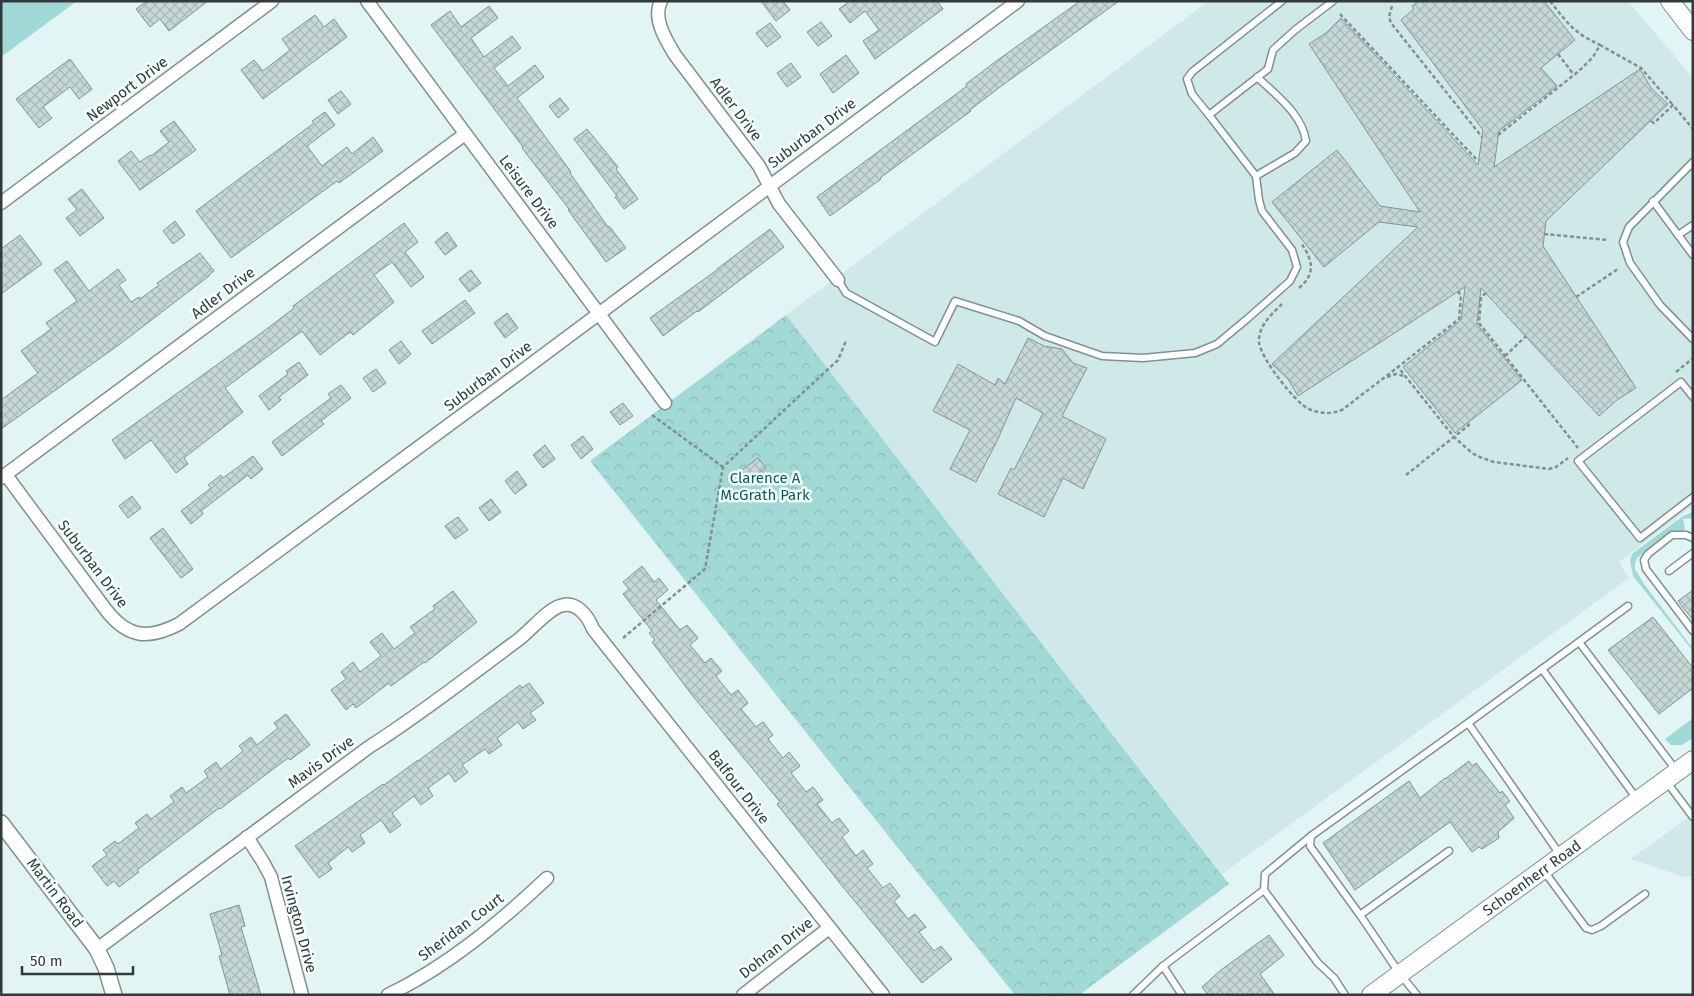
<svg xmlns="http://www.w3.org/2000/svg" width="1694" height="996" font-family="'Fira Sans',sans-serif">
  <defs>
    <pattern id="park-crowns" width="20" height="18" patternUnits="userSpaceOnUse" patternTransform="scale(1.25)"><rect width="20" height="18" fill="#a1d9d6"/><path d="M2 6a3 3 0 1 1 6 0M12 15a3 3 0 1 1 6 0" fill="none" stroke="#8bbbb8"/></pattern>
    <pattern id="building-cross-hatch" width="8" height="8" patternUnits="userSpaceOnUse" patternTransform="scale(1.25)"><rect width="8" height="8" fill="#c5d7d6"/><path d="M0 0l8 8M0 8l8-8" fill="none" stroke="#aab9b8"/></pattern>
  </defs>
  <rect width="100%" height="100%" fill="#e2f4f3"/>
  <g fill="#cee9e7">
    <path d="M1209 1H1628L1693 78V506L1619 562 1629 578 1222 874 786 315Z"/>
    <path d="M1693 814V876L1684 877 1631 859Z"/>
  </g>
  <g fill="#a1d9d6">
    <path d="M1 1H77L1 57Z"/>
    <path d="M1693 512V518L1683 519 1685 529 1683 531 1673 532 1667 535 1637 558 1635 563V569L1644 584 1693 649V651L1633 576 1630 560 1632 554 1683 516Z"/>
    <path d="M1693 718V738L1682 745H1671L1665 739Z"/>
  </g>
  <path fill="url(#park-crowns)" d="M786 315 1229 884 1079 995H1015L590 461Z"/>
  <g fill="url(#building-cross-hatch)" stroke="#839493">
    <path d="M147 1H208L169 31 160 19 150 27 136 9Z"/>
    <path d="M761 1H783L790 10 776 21Z"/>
    <path d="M850 1H937L943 9 875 59 863 41 879 30 865 11 850 23 839 9Z"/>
    <path d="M1080 1H1119L1000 87 970 110 971 111 880 178 881 179 830 216 817 197 967 86 966 84 995 62Z"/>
    <path d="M1418 1H1544L1575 40 1541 68 1557 86 1499 131 1494 167 1640 69 1651 88 1668 104 1546 221 1543 246 1636 388 1617 400 1599 416 1481 288 1477 324 1522 380 1455 433 1403 367 1461 320 1465 287 1298 396 1288 379 1272 364 1418 227 1379 222 1324 267 1272 202 1337 150 1380 206 1420 212 1309 44 1326 33 1341 18 1478 165 1483 130 1401 20 1414 9 1412 6Z"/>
    <path d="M489 6 498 18 471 38 484 57 512 36 521 48 494 68 508 86 535 65 544 77 517 98 571 172 570 173 608 227 609 226 626 248 606 262 568 210 569 209 522 148 523 147 431 25 450 11 461 27Z"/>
    <path d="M315 15 324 27 334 19 347 37 263 99 241 70 254 60 263 71 290 50 282 39Z"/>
    <path d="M821 22 832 36 818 46 807 32Z"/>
    <path d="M770 23 781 37 767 47 756 33Z"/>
    <path d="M846 55 859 73 833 93 820 74Z"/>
    <path d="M70 59 92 89 79 99 70 87 43 107 52 118 39 128 16 99Z"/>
    <path d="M791 63 801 77 787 87 777 73Z"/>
    <path d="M341 91 351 104 338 114 328 100Z"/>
    <path d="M560 98 569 109 558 118 549 106Z"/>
    <path d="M325 112 335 125 307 146 322 166 347 147 352 154 373 137 383 151 339 183 337 181 231 258 196 211 314 123 312 121Z"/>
    <path d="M174 121 196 150 140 190 118 161 131 151 140 162 150 155 151 156 169 142 160 131Z"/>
    <path d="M587 129 618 167 616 169 638 199 624 209 615 197 617 196 574 139Z"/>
    <path d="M82 189 104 218 80 236 66 218 77 210 68 199Z"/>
    <path d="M175 221 185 235 173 244 163 231Z"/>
    <path d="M404 223 418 242 405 252 424 277 411 287 392 262 374 275 394 302 353 335 350 332 320 355 302 331 225 388 243 412 184 458 188 464 176 473 151 440 125 459 112 440 264 331 294 308 293 306Z"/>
    <path d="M770 229 784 247 698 312 697 311 663 336 650 318 717 270V269Z"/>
    <path d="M447 232 457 246 445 255 435 242Z"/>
    <path d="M20 235 42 264 1 294V249Z"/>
    <path d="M200 253 214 271 209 275V276L120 344 1 429V400L38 373 21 351 51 329 46 323 77 301 54 270 67 261 89 291 118 269 126 280 119 285 131 302 139 297 140 299 159 285 157 283Z"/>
    <path d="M471 270 481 283 469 292 459 279Z"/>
    <path d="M465 300 475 313 432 344 422 331Z"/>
    <path d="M507 313 518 328 505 338 494 323Z"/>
    <path d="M1028 338 1044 346 1062 349 1073 363 1087 368 1062 416 1106 439 1083 489 1063 478 1044 517 998 494 1011 468 1014 470 1043 413 1016 398 997 441 976 482 950 469 970 430 933 411 958 364 995 385 998 378 1005 384Z"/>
    <path d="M401 341 411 354 399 364 389 350Z"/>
    <path d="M299 362 308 375 279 397 281 400 269 410 259 396 288 374 286 371Z"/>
    <path d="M376 369 386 383 373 392 363 378Z"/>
    <path d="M341 385 351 398 321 421 324 424 282 456 272 442 331 398 328 394Z"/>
    <path d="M623 403 633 416 620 425 610 412Z"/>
    <path d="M583 436 593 449 581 459 571 445Z"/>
    <path d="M545 445 555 459 543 468 533 455Z"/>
    <path d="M253 456 263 469 251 479 248 475 201 511 203 514 191 524 181 511 211 488 208 485 221 475 223 478Z"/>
    <path d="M758 458 766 468 749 480 742 470Z"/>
    <path d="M517 471 527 485 515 494 505 481Z"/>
    <path d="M132 496 141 508 128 518 119 506Z"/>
    <path d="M491 499 501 512 489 521 479 508Z"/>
    <path d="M458 517 468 530 455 539 445 526Z"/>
    <path d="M163 528 193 569 181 578 150 538Z"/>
    <path d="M642 566 654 582 659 578 668 590 656 600 680 630 687 625 698 638 690 645 705 663 711 658 722 671 716 676 731 695 738 690 748 703 741 709 756 727 763 722 773 735 768 739 783 758 789 752 800 766 791 773 806 792 813 787 823 800 817 804 832 823 839 818 849 831 842 837 856 856 863 850 873 864 867 868 883 888 890 883 900 896 894 901 908 919 915 914 926 927 919 932 934 951 941 946 952 959 922 983 843 887 777 804 780 802 692 695 652 642 655 640 649 633 652 631 623 594 629 589 623 582Z"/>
    <path d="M1693 590V620L1678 601Z"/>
    <path d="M453 591 477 622 425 663 424 662 391 686 389 683 356 708 353 704 346 710 331 690 346 679 341 672 353 662 360 672 381 656 370 642 382 633 394 649 415 633 410 627 435 609 433 606Z"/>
    <path d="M1653 617 1693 668V688L1659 714 1608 650Z"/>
    <path d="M529 683 544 703 530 713 536 720 523 729 518 722 497 738 502 745 489 754 485 749 462 765 468 772 455 782 449 773 428 788 433 796 421 805 414 796 392 813 401 825 390 833 381 820 360 835 365 843 352 852 348 847 328 863 332 869 319 878 295 846 383 784 384 785 418 760V761L520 685 522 688Z"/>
    <path d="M286 714 310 745 290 760 288 758 220 809 219 808 137 870 139 872 119 887 114 881 107 886 92 866 107 855 103 850 115 841 118 844 139 828 135 823 147 814 151 819 174 802 170 796 182 787 186 793 208 777 204 771 216 762 221 769 243 751 239 746 251 737 257 745 278 728 274 723Z"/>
    <path d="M1469 761 1472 766 1476 763 1500 793 1502 791 1510 801 1505 805 1514 818 1498 832 1499 838 1482 849 1479 847 1472 852 1450 822 1355 890 1323 843 1409 781 1420 798 1445 778V779Z"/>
    <path d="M239 905 245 926 241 927 261 995H230L219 956 222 955 210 914Z"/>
    <path d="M1269 935 1284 955 1260 974 1275 995H1208L1202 987 1221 970Z"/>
  </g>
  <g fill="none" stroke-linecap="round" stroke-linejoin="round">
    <defs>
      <g id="service">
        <path d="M1282 1 1192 72 1187 79 1192 94 1209 115 1268 69 1273 50 1295 30 1333 1"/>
        <path d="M1693 162 1629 227 1623 242 1630 263 1660 305 1693 339"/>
        <path d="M1256 176 1295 153 1306 141C1302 114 1276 95 1257 77"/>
        <path d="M1653 201 1693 255"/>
        <path d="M1678 235 1693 225"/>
        <path d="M838 280 846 293 935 342 955 301 1019 321 1045 336 1102 356 1143 358 1195 353 1217 344 1247 319 1290 281 1297 267 1292 250 1262 211 1259 200 1256 176 1209 115"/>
        <path d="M1693 397 1681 382 1578 461 1640 538 1693 497"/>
        <path d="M1693 538 1686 535H1672L1648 554 1644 560 1646 569 1693 631"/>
        <path d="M1669 571 1693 553"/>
        <path d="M1628 606 1579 642 1676 770"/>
        <path d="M1542 669 1637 799"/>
        <path d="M1468 723 1579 642"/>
        <path d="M1666 781 1693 817"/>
        <path d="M1544 871 1586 928 1592 930 1601 926 1645 894"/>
        <path d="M1264 890 1265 874 1311 836"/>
        <path d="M1360 915 1449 851"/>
        <path d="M1133 995 1163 966"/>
        <path d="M1182 995 1163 966 1264 890 1318 963 1334 978 1345 995"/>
        <path d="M1417 995 1400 974 1360 915 1310 846 1311 836 1468 723 1561 856"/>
      </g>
      <g id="minor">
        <path d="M367 1 665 403"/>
        <path d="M661 1C652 18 666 40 675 55L759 166 779 204 838 280"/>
        <path d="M1 203 272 1"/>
        <path d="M6 475 106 610C128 638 148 640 179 624L518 374 1018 1"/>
        <path d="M1 478 465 134"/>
        <path d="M247 837 263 862 271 877 302 995"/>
        <path d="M97 949 369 747C421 714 469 676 518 640 530 631 547 610 560 606 576 600 588 616 593 629L883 995"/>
        <path d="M388 995C448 966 499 923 547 878"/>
        <path d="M743 995 829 928"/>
      </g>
      <path id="tertiary" d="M1 823 97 949 106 968 114 995"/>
      <g id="secondary">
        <path d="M1670 1 1693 31"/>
        <path d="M1371 995 1693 760"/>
      </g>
    </defs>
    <use href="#service" stroke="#809190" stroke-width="9"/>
    <use href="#minor" stroke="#809190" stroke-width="15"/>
    <use href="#tertiary" stroke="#809190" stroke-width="18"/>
    <use href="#secondary" stroke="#809190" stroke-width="20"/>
    <g stroke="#84908f" stroke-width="2.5" stroke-dasharray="4 2.5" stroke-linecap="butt">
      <path d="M1550 1C1568 24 1574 33 1600 45"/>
      <path d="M1392 6 1389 17 1391 23 1482 137"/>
      <path d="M1340 14 1476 159"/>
      <path d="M1558 54 1574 75"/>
      <path d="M1651 121 1654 123 1673 105 1693 129"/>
      <path d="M1498 135 1579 71 1593 57 1600 45 1641 68 1673 105"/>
      <path d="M1544 234 1608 240"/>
      <path d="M1299 288C1316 274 1313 260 1301 243"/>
      <path d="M1458 291 1461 296 1459 319 1398 367 1454 437 1471 452 1477 456 1494 462 1549 469 1556 467 1568 458"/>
      <path d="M1486 293 1481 297 1479 323 1578 448"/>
      <path d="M1576 297 1618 269"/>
      <path d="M1282 304C1272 314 1258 326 1259 342 1260 357 1295 403 1309 409 1320 414 1331 414 1342 410L1398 367"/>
      <path d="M1505 356 1526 336"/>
      <path d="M1676 372 1692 359"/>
      <path d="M1387 377 1396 374 1404 376"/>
      <path d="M652 415 723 467"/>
      <path d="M1406 475 1469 425 1467 423"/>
      <path d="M623 638 705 569 723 467 838 360 846 341"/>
    </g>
    <use href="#service" stroke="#fff" stroke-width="6"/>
    <use href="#minor" stroke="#fff" stroke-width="12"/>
    <use href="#tertiary" stroke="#fff" stroke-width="15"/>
    <use href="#secondary" stroke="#fff" stroke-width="18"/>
  </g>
  <g text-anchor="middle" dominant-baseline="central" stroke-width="5" stroke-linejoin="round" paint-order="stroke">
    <g font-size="15" fill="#333a3a" stroke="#f7fffe">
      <text transform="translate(127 89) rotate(-37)">Newport Drive</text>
      <text transform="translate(736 109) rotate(53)">Adler Drive</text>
      <text transform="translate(812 133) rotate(-37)">Suburban Drive</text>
      <text transform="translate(529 192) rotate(53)">Leisure Drive</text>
      <text transform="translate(223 293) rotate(-37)">Adler Drive</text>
      <text transform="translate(488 376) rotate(-37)">Suburban Drive</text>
      <text transform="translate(93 564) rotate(53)">Suburban Drive</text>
      <text transform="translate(321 762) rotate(-36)">Mavis Drive</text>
      <text transform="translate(739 787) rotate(52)">Balfour Drive</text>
      <text transform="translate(1532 878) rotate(-36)">Schoenherr Road</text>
      <text transform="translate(55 893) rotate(53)">Martin Road</text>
      <text transform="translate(299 924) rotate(75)">Irvington Drive</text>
      <text transform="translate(461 927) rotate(-37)">Sheridan Court</text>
      <text transform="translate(776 948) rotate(-38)">Dohran Drive</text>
    </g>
    <g font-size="15" fill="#075e5b" stroke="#f7fffe">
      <text x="765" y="478">Clarence A<tspan x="765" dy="17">McGrath Park</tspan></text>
    </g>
  </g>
  <rect width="1694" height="996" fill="none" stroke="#333a3a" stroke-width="5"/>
  <path d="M22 966v8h111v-8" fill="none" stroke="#333a3a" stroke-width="2.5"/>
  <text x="30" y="966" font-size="15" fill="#333a3a" stroke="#f7fffe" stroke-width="4" paint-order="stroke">50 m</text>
</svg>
